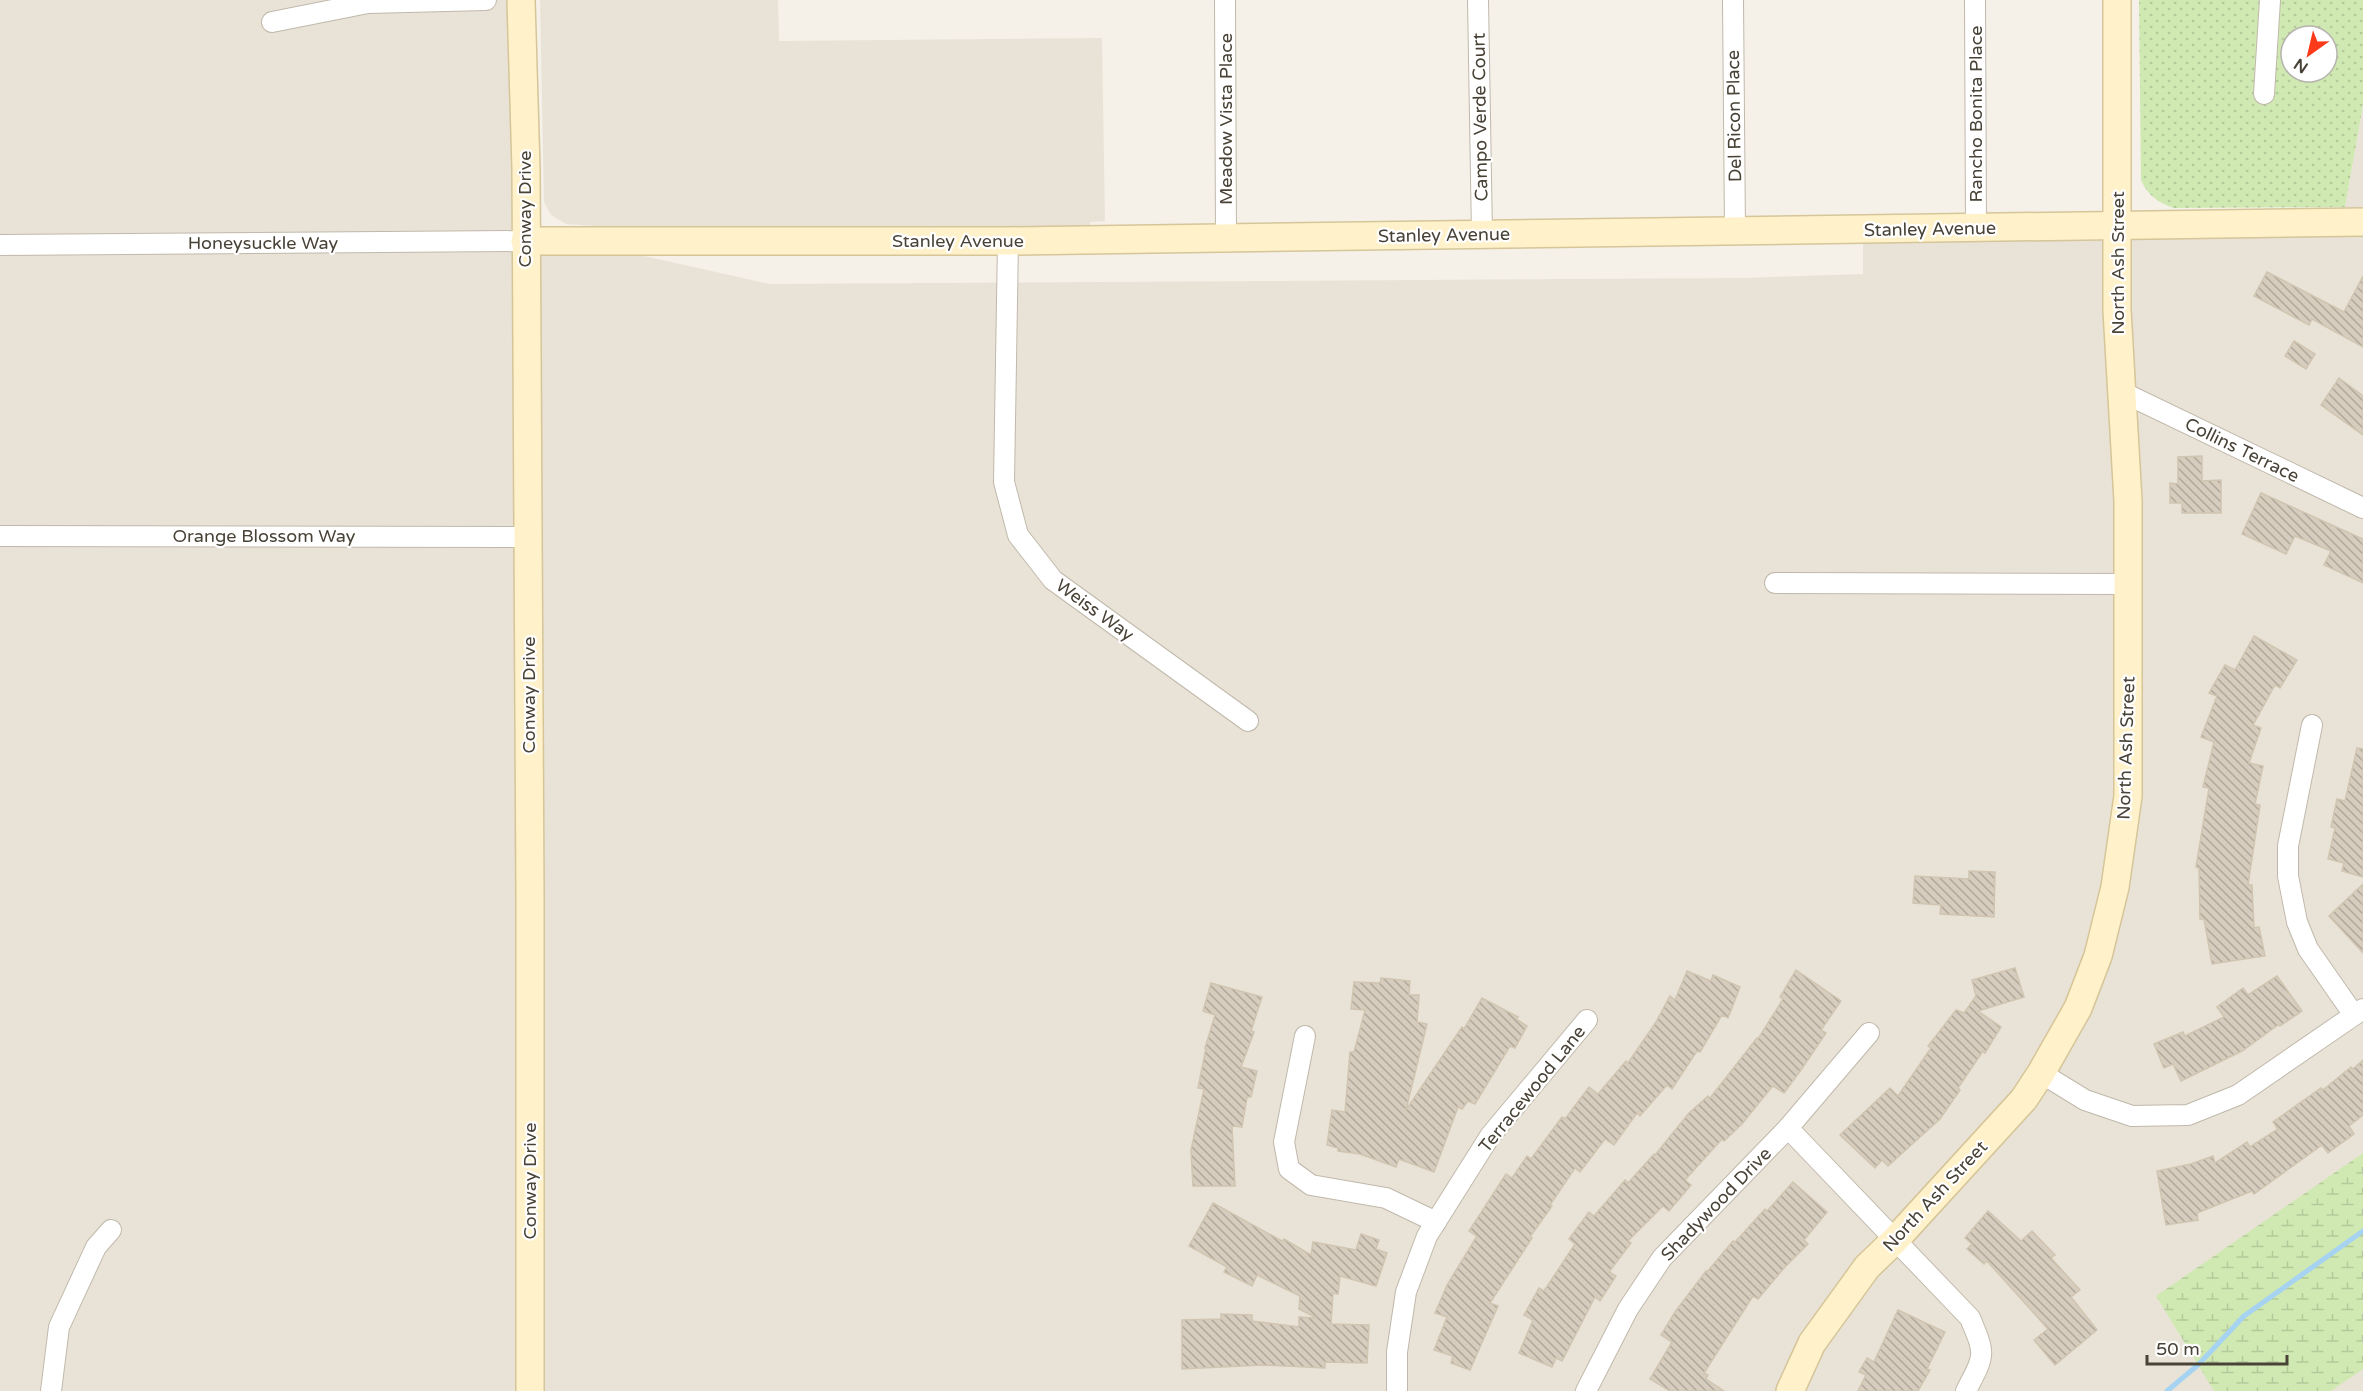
<svg xmlns="http://www.w3.org/2000/svg" width="2363" height="1391" font-family="'Varela Round',sans-serif">
  <defs>
    <pattern id="grass-dots" width="8" height="8" patternUnits="userSpaceOnUse" patternTransform="scale(1.5)"><rect width="8" height="8" fill="#d0e9b2"/><path d="M2 2h.1M6 6h.1" fill="none" stroke="#b4c99a" stroke-width="1.8" stroke-linecap="round"/></pattern>
    <pattern id="wetland-marsh" width="20" height="14" patternUnits="userSpaceOnUse" patternTransform="scale(1.5)"><rect width="20" height="14" fill="#d0e9b2"/><path d="M1 5h8M5 5V1M11 12h8M15 12V8" fill="none" stroke="#b4c99a"/></pattern>
    <pattern id="building-back-hatch" width="6" height="6" patternUnits="userSpaceOnUse" patternTransform="scale(1.5)"><rect width="6" height="6" fill="#d6cdbe"/><path d="M-1 5l2 2M0 0l6 6M5-1l2 2" fill="none" stroke="#b0a89b"/></pattern>
  </defs>
  <rect width="100%" height="100%" fill="#f5f1e9"/>
  <g fill="#e9e3d7">
    <path d="M0 0H521L525 241H577L770 284 1744 278 1863 274V235L2363 222V1391H0Z"/>
    <path d="M540 0H778L779 41 1102 38 1105 221 1090 222V229L650 230 566 224 551 215 544 202Z"/>
    <path d="M2363 105V208L2345 207Z"/>
  </g>
  <path fill="url(#grass-dots)" fill-rule="evenodd" d="M2139 0H2363V105L2345 207 2174 208C2159 203 2147 195 2141 180ZM2291 36H2327V72H2291Z"/>
  <path fill="url(#wetland-marsh)" d="M2363 1153V1369L2331 1391H2214L2156 1296Z"/>
  <g fill="none" stroke-linecap="round" stroke-linejoin="round">
    <path stroke="#a5d3f1" stroke-width="5" d="M2167 1391 2198 1365 2244 1316 2363 1231"/>
  </g>
  <g fill="url(#building-back-hatch)" stroke="#d1c5b1" stroke-width="1.5">
    <path d="M2267 272 2344 312 2363 276V347L2312 319 2309 325 2254 296Z"/>
    <path d="M2294 341 2315 354 2306 369 2285 356Z"/>
    <path d="M2339 378 2363 396V435L2321 405Z"/>
    <path d="M2202 456V481L2221 480V513H2182V503H2170V483L2178 484V457Z"/>
    <path d="M2261 493 2363 539V583L2324 565 2331 551 2295 536 2286 554 2242 534Z"/>
    <path d="M2254 636 2297 660 2280 688 2275 685 2253 725 2261 728 2249 763 2263 766 2255 804 2260 805 2248 885H2252L2254 928 2259 927 2265 956 2212 964 2204 919H2200L2199 868 2196 867 2209 788 2203 787 2214 742 2201 737 2217 696 2209 693 2225 665 2235 670Z"/>
    <path d="M2357 748 2363 749V877L2342 871 2344 863 2328 859 2335 828 2331 827 2337 799 2345 801Z"/>
    <path d="M1969 871 1995 872 1994 917 1940 914 1941 905 1913 903 1915 876 1969 879Z"/>
    <path d="M2363 884V953L2329 916Z"/>
    <path d="M2015 968 2024 997 1978 1011 2001 1027 1985 1053 1983 1051 1958 1088 1960 1090 1940 1119 1888 1166 1882 1160 1875 1168 1840 1135 1890 1088 1898 1096 1931 1048 1928 1046 1956 1010 1964 1013 1976 996 1972 980Z"/>
    <path d="M1796 970 1841 1001 1821 1030 1826 1033 1801 1070 1784 1093 1773 1086 1771 1088 1742 1124 1724 1141 1722 1139 1685 1180 1691 1185 1669 1211 1663 1206 1628 1241 1631 1243 1609 1272 1616 1276 1600 1301 1595 1297 1562 1361 1556 1358 1552 1367 1519 1353 1533 1320 1524 1315 1539 1288 1544 1291 1575 1244 1569 1239 1589 1212 1594 1216 1625 1180 1628 1183 1654 1154 1655 1155 1689 1113 1708 1096 1710 1098 1757 1038 1758 1039 1783 999 1780 997Z"/>
    <path d="M1687 971 1711 981 1713 975 1740 987 1728 1018 1722 1015 1700 1052 1697 1051 1672 1089 1667 1085 1640 1116 1637 1113 1614 1145 1605 1139 1580 1172 1575 1168 1550 1205 1552 1206 1530 1237 1532 1238 1490 1303 1498 1306 1470 1370 1451 1363 1453 1356 1434 1350 1447 1317 1435 1313 1447 1285 1477 1236 1469 1231 1506 1174 1512 1178 1527 1156 1531 1159 1562 1117 1565 1119 1589 1087 1598 1094 1626 1061 1628 1063 1656 1022 1670 996 1675 1000Z"/>
    <path d="M2277 976 2302 1011 2280 1026 2278 1025 2242 1051 2181 1081 2173 1064 2164 1068 2154 1044 2183 1032 2185 1036 2224 1017 2217 1007 2243 988 2248 995Z"/>
    <path d="M1381 978 1410 981 1409 995H1419L1417 1022 1427 1024 1406 1110 1462 1027 1464 1029 1482 998 1518 1017 1516 1019 1527 1026 1515 1048 1510 1046 1475 1104 1468 1101 1462 1109 1458 1107 1434 1172 1399 1159 1396 1167 1360 1154 1338 1151V1148L1327 1145 1332 1110 1345 1112 1350 1052H1354L1365 1010 1351 1009 1354 982 1380 983Z"/>
    <path d="M1211 983 1262 997 1251 1031 1254 1032 1241 1067 1257 1071 1251 1097H1247L1242 1127 1232 1126 1235 1186H1193L1191 1150 1204 1089 1198 1088 1206 1048H1205L1215 1015 1203 1011Z"/>
    <path d="M2363 1060V1115L2349 1126 2354 1134 2328 1153 2322 1145 2254 1194 2252 1191 2197 1213 2198 1220 2166 1225 2157 1171 2191 1164 2213 1156 2215 1163 2247 1142 2250 1147 2278 1129 2273 1122 2321 1088 2323 1090 2351 1067 2353 1069Z"/>
    <path d="M1793 1182 1827 1212 1804 1240 1808 1244 1785 1267 1758 1299 1753 1296 1704 1373 1708 1375 1706 1379 1724 1391H1670L1650 1379 1672 1342 1661 1335 1675 1312 1706 1271 1707 1272 1733 1241 1735 1242 1765 1209 1767 1211Z"/>
    <path d="M1213 1203 1282 1241 1284 1239 1311 1255 1313 1242 1356 1250 1361 1234 1379 1240 1376 1249 1387 1253 1376 1286 1340 1276 1338 1294 1333 1293 1331 1324 1369 1325 1367 1363 1325 1362V1368L1263 1365 1182 1369V1320L1221 1319V1314L1252 1315V1321L1299 1327V1317L1317 1318 1299 1309 1300 1296 1257 1275 1252 1286 1224 1272 1227 1267 1189 1246Z"/>
    <path d="M1988 1211 2021 1241 2032 1231 2055 1255 2051 1258 2080 1290 2071 1297 2097 1330 2055 1365 2034 1340 2048 1329 1987 1261 1984 1264 1967 1249 1972 1244 1965 1238Z"/>
    <path d="M1898 1310 1945 1332 1927 1369 1930 1370 1918 1391H1858L1866 1375 1859 1372 1867 1358 1874 1362Z"/>
  </g>
  <g fill="none" stroke-linecap="round" stroke-linejoin="round">
    <defs>
      <g id="street">
        <path d="M1225 0 1226 238"/>
        <path d="M1478 0 1482 235"/>
        <path d="M1733 0 1735 232"/>
        <path d="M1975 0 1976 228"/>
        <path d="M272 22 368 3 486 0"/>
        <path d="M2264 94 2270 0"/>
        <path d="M1008 241 1004 482 1018 535 1053 580 1248 721"/>
        <path d="M0 245 525 241"/>
        <path d="M2122 392 2363 508"/>
        <path d="M0 536 527 537"/>
        <path d="M1775 583 2129 584"/>
        <path d="M2312 725 2288 846V876L2297 922 2308 949 2354 1015"/>
        <path d="M1305 1036 1284 1142 1289 1169 1311 1185 1386 1198 1436 1222"/>
        <path d="M2041 1073 2085 1100 2132 1116 2188 1115 2238 1095 2363 1009"/>
        <path d="M1788 1128 1970 1318C1986 1356 1985 1354 1966 1391"/>
        <path d="M51 1391 59 1327 96 1247 111 1230"/>
        <path d="M1397 1391V1352L1406 1292 1427 1236 1490 1136 1587 1020"/>
        <path d="M1586 1391 1628 1309 1662 1258 1788 1128 1869 1033"/>
      </g>
      <g id="secondary">
        <path d="M521 0 526 169 530 896V1391"/>
        <path d="M525 241H1008L2363 222"/>
        <path d="M1790 1391 1812 1343 1867 1267 1895 1240 2024 1099 2041 1073 2078 1008 2098 956 2115 887 2128 796V501L2117 310V0"/>
      </g>
    </defs>
    <use href="#street" stroke="#c0b9ab" stroke-width="22"/>
    <use href="#secondary" stroke="#d5c599" stroke-width="30"/>
    <use href="#street" stroke="#fff" stroke-width="20"/>
    <use href="#secondary" stroke="#fff1c9" stroke-width="27"/>
  </g>
  <g text-anchor="middle" dominant-baseline="central" stroke-width="4.5" stroke-linejoin="round" paint-order="stroke">
    <g font-size="18" fill="#484237" stroke="#fff">
      <text transform="translate(1976 114) rotate(-90)">Rancho Bonita Place</text>
      <text transform="translate(1734 116) rotate(-91)">Del Ricon Place</text>
      <text transform="translate(1480 117) rotate(-91)">Campo Verde Court</text>
      <text transform="translate(1226 119) rotate(-90)">Meadow Vista Place</text>
      <text transform="translate(525 209) rotate(-90)">Conway Drive</text>
      <text transform="translate(1930 229) rotate(-1)">Stanley Avenue</text>
      <text transform="translate(1444 235) rotate(-1)">Stanley Avenue</text>
      <text x="958" y="241">Stanley Avenue</text>
      <text x="263" y="243">Honeysuckle Way</text>
      <text transform="translate(2118 263) rotate(-90)">North Ash Street</text>
      <text transform="translate(2242 450) rotate(26)">Collins Terrace</text>
      <text x="264" y="536">Orange Blossom Way</text>
      <text transform="translate(1095 610) rotate(36)">Weiss Way</text>
      <text transform="translate(529 695) rotate(-90)">Conway Drive</text>
      <text transform="translate(2126 748) rotate(-88)">North Ash Street</text>
      <text transform="translate(1532 1089) rotate(-51)">Terracewood Lane</text>
      <text transform="translate(530 1181) rotate(-90)">Conway Drive</text>
      <text transform="translate(1935 1196) rotate(-47)">North Ash Street</text>
      <text transform="translate(1716 1204) rotate(-46)">Shadywood Drive</text>
    </g>
  </g>
  <g transform="translate(2309 54) rotate(214)"><circle r="28" fill="#ffffff" stroke="#b6b3af" stroke-width="1.5"/>
  <path d="M0-4.5L10 22L0 15L-10 22Z" fill="#fb3a1a"/>
  <text y="-9" font-size="16" font-weight="bold" text-anchor="middle" fill="#484237">N</text>
  </g>
  <path d="M2147 1355v9h140v-9" fill="none" stroke="#484237" stroke-width="3"/>
  <text x="2156" y="1355" font-size="18" fill="#484237" stroke="#ffffff" stroke-width="4.5" paint-order="stroke">50 m</text>
</svg>
